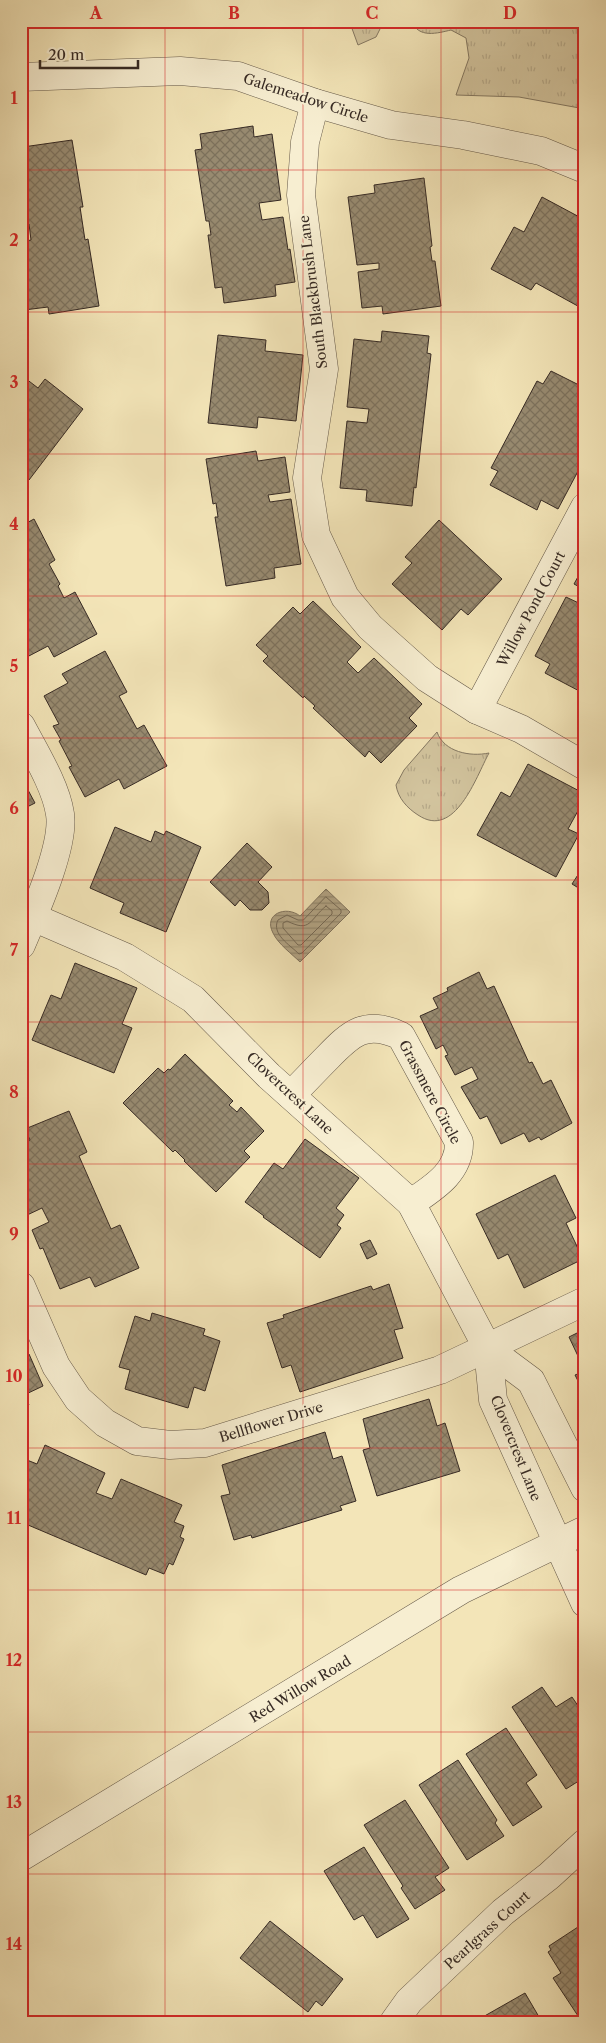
<svg xmlns="http://www.w3.org/2000/svg" width="606" height="2043" font-family="'Libre Caslon Text',serif">
  <defs>
    <pattern id="grass-tufts" width="24" height="20" patternUnits="userSpaceOnUse" patternTransform="scale(1.25)"><rect width="24" height="20" fill="#d3c59f"/><path d="M3 7l-1-3M5 7V3M7 7l1-3M15 17l-1-3M17 17v-4M19 17l1-3" fill="none" stroke="#b6a989"/></pattern>
    <pattern id="water-rules" width="6" height="5" patternUnits="userSpaceOnUse" patternTransform="scale(1.25)"><rect width="6" height="5" fill="#b3a586"/><path d="M0 2.5h6" fill="none" stroke="#92876d"/></pattern>
    <pattern id="building-cross-hatch" width="8" height="8" patternUnits="userSpaceOnUse" patternTransform="scale(1.25)"><rect width="8" height="8" fill="#988b71"/><path d="M0 0l8 8M0 8l8-8" fill="none" stroke="#7d725d"/></pattern>
  </defs>
  <rect width="100%" height="100%" fill="#f3e5b8"/>
  <filter id="stains"><feTurbulence type="fractalNoise" baseFrequency=".004" numOctaves="4"/><feColorMatrix values="0 0 0 0 .2 0 0 0 0 .09 0 0 0 0 .02 0 0 0 .5 -.17"/></filter>
  <radialGradient id="worn" r=".72"><stop offset=".6" stop-color="#630" stop-opacity="0"/><stop offset="1" stop-color="#630" stop-opacity=".3"/></radialGradient>
  <g fill="url(#grass-tufts)" stroke="#847862">
    <path d="M347 21H384L376 37 358 45 350 23Z"/>
    <path d="M412 21H585V109L519 97 456 95 469 58 466 38 451 30C438 33 418 39 412 21Z"/>
    <path d="M437 732C444 752 470 757 489 753 476 777 455 840 418 815 407 808 398 798 396 785L404 770Z"/>
  </g>
  <path fill="url(#water-rules)" stroke="#81745f" d="M326 889 350 912 300 962C292 954 278 944 273 933 263 914 286 905 300 916Z"/>
  <g fill="none" stroke-linecap="round" stroke-linejoin="round">
    <g stroke="#746855" stroke-width="1">
      <path d="M326 897 341 910V913L302 953 299 954C290 945 271 934 278 920L287 915 298 920H303Z"/>
      <path d="M326 906 332 911V914L301 945H298L283 928V923L287 921C311 933 309 920 326 906Z"/>
    </g>
  </g>
  <g fill="url(#building-cross-hatch)" stroke="#362a24">
    <path d="M253 126 254 137 272 134 281 200 259 203 262 220 283 217 288 250 290 249 295 282 275 285 276 296 224 303 222 287 215 288 208 235H211L209 221H206L195 150 202 149 200 134Z"/>
    <path d="M72 140 83 207H80L85 240 88 239 99 306 49 314 48 307 24 310 21 296V289H23L21 242 31 240 29 224 21 225V156H25L23 147Z"/>
    <path d="M424 178 432 246 430 247 432 261H435L441 306 383 314 382 306 362 308 358 272 379 269V263L357 265 348 197 375 193 374 185Z"/>
    <path d="M542 197 585 220V310L536 283 531 290 491 269 514 227 524 232Z"/>
    <path d="M382 331 429 336 427 353 431 354 416 488 414 487 412 506 366 501 367 490 340 488 347 421 367 423 369 409 347 407 354 339 381 342Z"/>
    <path d="M218 335 266 340 265 351 303 355 296 421 258 417 257 428 208 423Z"/>
    <path d="M551 371 585 388V458L558 509 541 500 537 510 490 485 498 471 491 468 537 381 543 384Z"/>
    <path d="M21 375 38 388 45 379 83 409 29 480 21 474Z"/>
    <path d="M256 451 258 461 285 457 290 492 268 495 270 502 291 499 301 564 274 568 275 578 226 586 215 517H218L216 503 213 504 206 459Z"/>
    <path d="M34 519 55 560 49 564 60 584 58 586 64 598 75 592 97 634 54 657 48 646 25 658 21 652V526Z"/>
    <path d="M439 520 502 579 468 615 461 609 442 630 392 584 412 563 405 557Z"/>
    <path d="M585 564V590L574 584Z"/>
    <path d="M566 597 585 606V694L545 673 550 664 535 656Z"/>
    <path d="M313 601 361 647 347 662 358 673 374 658 422 704 409 718 417 726 381 763 369 751 365 757 313 708 315 706 304 696 303 698 263 661 268 656 256 645 293 607 300 614Z"/>
    <path d="M105 651 127 692 119 696 137 729 144 725 167 766 124 789 119 779 85 797 69 767 72 766 59 741 61 740 53 726 59 724 44 696 68 683 62 674Z"/>
    <path d="M528 764 585 794V798L568 829 579 834 556 877 477 835 501 792 510 797Z"/>
    <path d="M21 777 35 803 21 810Z"/>
    <path d="M115 827 151 842 155 831 164 835 166 831 201 847 166 932 120 913 124 903 90 888Z"/>
    <path d="M247 843 272 867 258 882 268 892 269 903 262 910H250L240 900 235 906 210 882Z"/>
    <path d="M585 864V892L572 884Z"/>
    <path d="M75 963 137 988 122 1024 132 1028 114 1073 32 1040 51 995 61 999Z"/>
    <path d="M479 972 487 989 494 986 529 1063 532 1062 543 1084 551 1080 572 1123 541 1140 539 1137 529 1142 524 1133 501 1144 487 1116 480 1119 461 1087 478 1079 472 1067 455 1075 445 1056 448 1055 443 1045 436 1049 420 1016 438 1008 433 998 448 991 447 988Z"/>
    <path d="M185 1054 233 1101 229 1105 237 1112 241 1107 264 1131 244 1151 250 1157 216 1192 184 1161 185 1160 175 1150 173 1152 123 1103 158 1068 164 1073 168 1069 170 1070Z"/>
    <path d="M69 1111 87 1152 79 1156 111 1229 120 1225 139 1268 95 1287 90 1277 60 1289 43 1248 40 1249 32 1230 49 1222 42 1208 25 1216 21 1206V1144L30 1140 25 1129Z"/>
    <path d="M305 1139 359 1178 336 1208 344 1215 337 1225 341 1228 320 1258 263 1217 264 1216 245 1202 274 1163 283 1169Z"/>
    <path d="M555 1175 576 1218 566 1223 583 1259 524 1288 508 1254 498 1259 476 1214Z"/>
    <path d="M370 1240 377 1254 367 1259 360 1244Z"/>
    <path d="M389 1284 403 1328 394 1330 403 1358 300 1392 291 1365 282 1368 267 1323 284 1318 283 1315 371 1286 373 1290Z"/>
    <path d="M152 1313 205 1329 203 1335 220 1341 205 1391 194 1387 188 1408 125 1389 130 1370 119 1367 135 1316 150 1321Z"/>
    <path d="M585 1329V1395L575 1375 585 1371 569 1337Z"/>
    <path d="M21 1342 27 1355 29 1354 43 1386 24 1395 29 1405 21 1408Z"/>
    <path d="M429 1399 437 1426 445 1423 460 1471 377 1496 363 1450 370 1448 363 1419Z"/>
    <path d="M325 1432 333 1459 342 1456 356 1501 340 1506 342 1510 252 1538 251 1535 234 1540 221 1496 230 1494 222 1465Z"/>
    <path d="M45 1445 105 1473 96 1493 112 1499 121 1479 182 1505 174 1522 184 1526 180 1537 184 1539 173 1565 169 1563 164 1574 149 1568 146 1575 21 1522V1473L27 1460 37 1464Z"/>
    <path d="M542 1687 556 1707 572 1697 585 1716V1777L566 1789 512 1707Z"/>
    <path d="M506 1728 537 1775 526 1783 542 1807 513 1826 466 1754Z"/>
    <path d="M458 1760 497 1820 495 1823 504 1836 467 1860 419 1785Z"/>
    <path d="M405 1800 449 1868 435 1877 445 1890 415 1909 401 1888 403 1886 364 1825Z"/>
    <path d="M364 1847 409 1919 377 1938 363 1915 354 1920 324 1871Z"/>
    <path d="M270 1921 343 1979 322 2006 316 2001 308 2012 240 1958Z"/>
    <path d="M578 1927 585 1938V2022H582L553 1978 561 1973 548 1952 551 1950 549 1946Z"/>
    <path d="M525 1993 542 2022H474Z"/>
  </g>
  <g fill="none" stroke-linecap="round" stroke-linejoin="round">
    <defs>
      <g id="street">
        <path d="M21 77 180 71 238 76 315 103 391 125 463 135 541 151 585 169"/>
        <path d="M315 103 305 142 301 195 324 369 307 478 316 535 345 597 370 627 427 678 477 710 521 729 585 766"/>
        <path d="M477 710 585 507"/>
        <path d="M21 726C34 751 56 786 60 814 65 846 34 914 21 945"/>
        <path d="M21 912 125 957 193 999 269 1076 411 1203 488 1349 493 1400 585 1603"/>
        <path d="M291 1095C303 1083 315 1070 327 1058 351 1033 366 1019 401 1036L459 1142C460 1172 433 1188 411 1203"/>
        <path d="M21 1286 56 1366 78 1399 105 1423 137 1441 170 1445 205 1443 440 1370 585 1301"/>
        <path d="M488 1349 531 1381 585 1488"/>
        <path d="M21 1857 461 1590 585 1530"/>
        <path d="M394 2022 409 2001 503 1912 549 1876 585 1843"/>
      </g>
    </defs>
    <use href="#street" stroke="#655949" stroke-width="29"/>
    <use href="#street" stroke="#f7eed1" stroke-width="28"/>
  </g>
  <path fill="none" stroke="#d62828" stroke-width="1" stroke-opacity="0.55" d="M165 21V2022M303 21V2022M441 21V2022M21 170H585M21 312H585M21 454H585M21 596H585M21 738H585M21 880H585M21 1022H585M21 1164H585M21 1306H585M21 1448H585M21 1590H585M21 1732H585M21 1874H585"/>
  <g text-anchor="middle" dominant-baseline="central" stroke-width="4" stroke-linejoin="round" paint-order="stroke">
    <g font-size="14" fill="#362a24" stroke="#f7eed1">
      <text transform="translate(306 98) rotate(18)">Galemeadow Circle</text>
      <text transform="translate(313 292) rotate(-97)">South Blackbrush Lane</text>
      <text transform="translate(531 609) rotate(-62)">Willow Pond Court</text>
      <text transform="translate(430 1092) rotate(62)">Grassmere Circle</text>
      <text transform="translate(290 1093) rotate(43)">Clovercrest Lane</text>
      <text transform="translate(271 1422) rotate(-17)">Bellflower Drive</text>
      <text transform="translate(516 1448) rotate(68)">Clovercrest Lane</text>
      <text transform="translate(300 1689) rotate(-31)">Red Willow Road</text>
      <text transform="translate(487 1930) rotate(-42)">Pearlgrass Court</text>
    </g>
  </g>
  <rect width="606" height="2043" fill="none" stroke="#f3e5b8" stroke-width="55"/>
  <path d="M40 60v8h98v-8" fill="none" stroke="#362a24" stroke-width="2.5"/>
  <text x="48" y="60" font-size="15" fill="#362a24" stroke="#f7eed1" stroke-width="4" paint-order="stroke">20 m</text>
  <rect x="28" y="28" width="550" height="1988" fill="none" stroke="#d62828" stroke-width="2"/>
  <g font-size="16" text-anchor="middle" font-weight="bold" fill="#d62828">
    <text x="96" y="19">A</text>
    <text x="234" y="19">B</text>
    <text x="372" y="19">C</text>
    <text x="510" y="19">D</text>
    <text x="14" y="104">1</text>
    <text x="14" y="246">2</text>
    <text x="14" y="388">3</text>
    <text x="14" y="530">4</text>
    <text x="14" y="672">5</text>
    <text x="14" y="814">6</text>
    <text x="14" y="956">7</text>
    <text x="14" y="1098">8</text>
    <text x="14" y="1240">9</text>
    <text x="14" y="1382">10</text>
    <text x="14" y="1524">11</text>
    <text x="14" y="1666">12</text>
    <text x="14" y="1808">13</text>
    <text x="14" y="1950">14</text>
  </g>
  <rect width="100%" height="100%" filter="url(#stains)"/>
  <rect width="100%" height="100%" fill="url(#worn)"/>
</svg>
